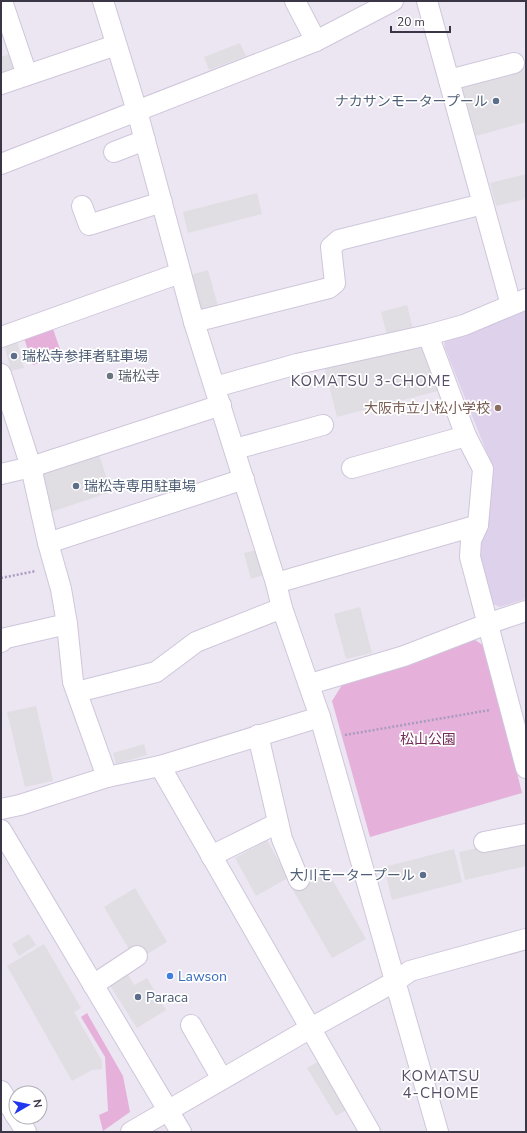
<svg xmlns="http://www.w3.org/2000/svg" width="527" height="1133" font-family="'Nunito Sans','Noto Sans JP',sans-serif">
  <rect width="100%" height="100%" fill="#ece6f2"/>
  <path fill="#ddd1eb" d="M526 309V599L500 607 491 603 479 555 493 468 445 348 444 339Z"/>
  <g fill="#e5b1da">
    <path d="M52 326 62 355 33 365 23 335Z"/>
    <path d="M475 640 486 647 522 793 370 837 332 701 342 685Z"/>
    <path d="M87 1013 123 1076 130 1112 103 1131 99 1115 108 1111 105 1057 81 1017Z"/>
  </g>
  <g fill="#e0dee3">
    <path d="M240 43 246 56 209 70 204 57Z"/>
    <path d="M13 53 20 70 1 77V57Z"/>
    <path d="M526 63V122L476 136 460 81Z"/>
    <path d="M526 174V199L496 206 490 183Z"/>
    <path d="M257 193 262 214 188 233 183 212Z"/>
    <path d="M208 270 218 306 200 311 191 275Z"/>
    <path d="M407 305 413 329 387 335 381 312Z"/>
    <path d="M425 340 438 391 337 417 324 366Z"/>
    <path d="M17 341 24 368 11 371 4 344Z"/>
    <path d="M98 451 111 492 51 512 41 480 44 469Z"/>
    <path d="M260 549 267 574 251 579 244 553Z"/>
    <path d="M360 607 372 653 346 659 334 614Z"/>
    <path d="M36 706 53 781 25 787 7 712Z"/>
    <path d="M144 744 147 755 116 764 113 753Z"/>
    <path d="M526 838V866L465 880 459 852Z"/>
    <path d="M267 840 288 878 256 896 235 858Z"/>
    <path d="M454 849 462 882 392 900 384 867Z"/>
    <path d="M328 872 366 939 332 958 290 885 308 874 313 881Z"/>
    <path d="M135 888 167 942 136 961 104 907Z"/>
    <path d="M29 934 36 945 19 956 12 944Z"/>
    <path d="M44 944 81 1008 74 1012 102 1061V1069L92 1070 72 1081 7 966Z"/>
    <path d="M127 973 134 985 147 978 166 1010 137 1028 109 984Z"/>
    <path d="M321 1060 350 1108 336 1116 307 1068Z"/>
  </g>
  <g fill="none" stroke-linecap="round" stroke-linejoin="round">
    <defs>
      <g id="minor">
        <path d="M2 1 27 75"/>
        <path d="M103 1 137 111 194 322 276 583 282 608 320 717 438 1132"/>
        <path d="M295 1 316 41"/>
        <path d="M427 1 511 305"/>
        <path d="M449 80 514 63"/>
        <path d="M1 84 116 45"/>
        <path d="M114 152 145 140"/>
        <path d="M1 164 316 41 393 1"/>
        <path d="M82 206 89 225 162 202"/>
        <path d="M194 322 329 288 335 283 331 247 339 240 483 204"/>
        <path d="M428 335 466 436 483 469 478 525 471 540 470 557 526 768"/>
        <path d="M1 337 180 273"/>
        <path d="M1 374 31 467 48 543 61 589 67 624 73 682 107 777"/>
        <path d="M215 387 297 364 428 335 464 325 526 299"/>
        <path d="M235 449 323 425"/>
        <path d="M352 468 466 436"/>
        <path d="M1 474 31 467 221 405"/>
        <path d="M48 543 244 479"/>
        <path d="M276 583 478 525"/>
        <path d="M1 642 6 638 67 624"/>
        <path d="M310 684 404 656 487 624 526 611"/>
        <path d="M77 692 156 672 196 642 282 608"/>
        <path d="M258 735 282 839 299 880"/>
        <path d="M160 766 370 1132"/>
        <path d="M1 809 20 805 107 777 160 766 320 717"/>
        <path d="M1 830 181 1132"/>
        <path d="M484 842 526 834"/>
        <path d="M211 856 278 823"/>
        <path d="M93 985 137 956"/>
        <path d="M191 1025 222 1079"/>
        <path d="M1 1091 16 1116"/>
        <path d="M17 1117 26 1132"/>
        <path d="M131 1132 309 1029 396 981 410 971 526 939"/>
      </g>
    </defs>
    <use href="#minor" stroke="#cfc6db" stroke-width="22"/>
    <g stroke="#a99bbe" stroke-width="2.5" stroke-dasharray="2 2" stroke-linecap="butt">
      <path d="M1 578 36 571"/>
      <path d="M345 735 490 710"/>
    </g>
    <use href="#minor" stroke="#fff" stroke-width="20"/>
  </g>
  <g fill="#5c6f8a" stroke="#fff" stroke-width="1.5">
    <circle cx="496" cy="101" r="4"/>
    <circle cx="14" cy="356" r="4"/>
    <circle cx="76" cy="486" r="4"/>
    <circle cx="423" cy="875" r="4"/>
    <circle cx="138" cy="997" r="4"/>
  </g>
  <circle fill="#6b7280" stroke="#fff" stroke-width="1.5" cx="110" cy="376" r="4"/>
  <circle fill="#8d6e63" stroke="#fff" stroke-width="1.5" cx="498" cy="408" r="4"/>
  <circle fill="#3f7fe0" stroke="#fff" stroke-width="1.5" cx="170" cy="976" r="4"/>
  <g text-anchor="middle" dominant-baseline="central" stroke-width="3.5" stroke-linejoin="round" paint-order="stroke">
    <g font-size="14" fill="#4e5e75" stroke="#fff" text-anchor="start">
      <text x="488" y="101" text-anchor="end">ナカサンモータープール</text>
      <text x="22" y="356">瑞松寺参拝者駐車場</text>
      <text x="84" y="486">瑞松寺専用駐車場</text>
      <text x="415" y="875" text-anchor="end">大川モータープール</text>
      <text x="146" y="997">Paraca</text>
    </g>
    <g font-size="14" fill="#5b616d" stroke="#fff" text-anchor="start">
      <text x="118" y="376">瑞松寺</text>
    </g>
    <g font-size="14" fill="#785e54" stroke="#fff" text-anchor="end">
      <text x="490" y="408">大阪市立小松小学校</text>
    </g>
    <g font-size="14" fill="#732c59" stroke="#fff">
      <text x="428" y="739">松山公園</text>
    </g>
    <g font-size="14" fill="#366cbe" stroke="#fff" text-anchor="start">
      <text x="178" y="976">Lawson</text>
    </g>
    <g font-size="15" letter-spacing="1" fill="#564e67" stroke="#fff">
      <text x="371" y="381">KOMATSU 3-CHOME</text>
      <text x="441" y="1076">KOMATSU<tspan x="441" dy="17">4-CHOME</tspan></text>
    </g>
  </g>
  <rect width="527" height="1133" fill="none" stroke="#3b3645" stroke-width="4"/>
  <g transform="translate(28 1105) rotate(81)"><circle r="19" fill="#ffffff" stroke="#b1afb5"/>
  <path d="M0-3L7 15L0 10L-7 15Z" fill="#2136ef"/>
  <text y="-6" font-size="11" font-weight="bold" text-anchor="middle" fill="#3b3645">N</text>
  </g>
  <path d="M391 26v6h59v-6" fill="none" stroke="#3b3645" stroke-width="2"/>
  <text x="397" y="26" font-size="12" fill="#3b3645" stroke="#ffffff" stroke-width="3" paint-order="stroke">20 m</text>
</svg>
